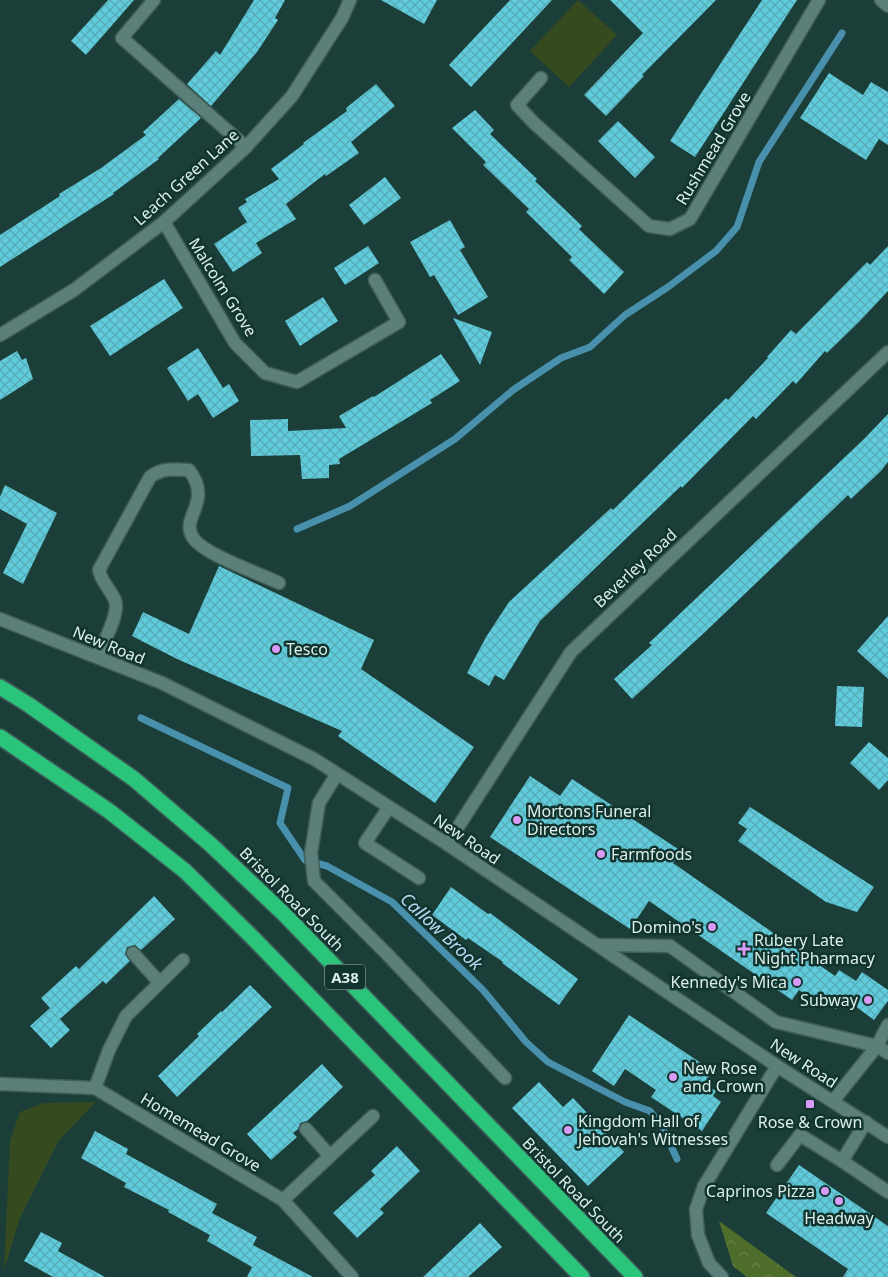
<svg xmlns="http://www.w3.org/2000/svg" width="888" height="1277" font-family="'Noto Sans',sans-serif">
  <defs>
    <pattern id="forest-crowns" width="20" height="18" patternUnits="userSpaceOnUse" patternTransform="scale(1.25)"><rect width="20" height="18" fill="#4e6d2a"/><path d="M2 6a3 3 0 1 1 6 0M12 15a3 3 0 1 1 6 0" fill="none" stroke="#678249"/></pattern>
    <pattern id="building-cross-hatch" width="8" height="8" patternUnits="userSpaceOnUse" patternTransform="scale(1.25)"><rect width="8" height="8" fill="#60cbdb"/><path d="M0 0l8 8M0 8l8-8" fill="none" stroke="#58aab6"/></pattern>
  </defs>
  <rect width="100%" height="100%" fill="#1c3e39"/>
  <g fill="#364a20">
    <path d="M578 0 617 35 569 87 530 51Z"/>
    <path d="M96 1102 59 1140 20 1218 4 1270 10 1141 20 1112 44 1103Z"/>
  </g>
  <path fill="url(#forest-crowns)" d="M719 1221 796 1277H747L733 1266Z"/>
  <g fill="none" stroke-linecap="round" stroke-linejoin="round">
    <g stroke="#4890ab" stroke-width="7">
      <path d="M297 529 350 506 455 439 513 390 561 358 590 347 625 315 668 287 716 251 737 227 759 162 842 33"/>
      <path d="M141 718 288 788 280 823 305 860 327 866 392 902 483 990 526 1042 548 1062 625 1102 650 1111 662 1126 677 1159"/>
    </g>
  </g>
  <g fill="url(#building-cross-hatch)">
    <path d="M108 0H134L86 55 71 41Z"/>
    <path d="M254 0H285L275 18 278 20 257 52 211 106 187 84 216 51 220 55Z"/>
    <path d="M381 0H437L424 24Z"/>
    <path d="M510 0H552L471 87 449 65Z"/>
    <path d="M610 0H716L642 75 644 76 606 116 584 95 643 33Z"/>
    <path d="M762 0H797L695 157 670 141Z"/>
    <path d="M829 73 863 95 871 82 888 92V145L879 139 866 160 800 118Z"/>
    <path d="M376 84 395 106 351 142 359 153 326 176 325 174 286 204 296 219 256 243 262 253 233 272 214 244 247 222 238 208 247 202 245 199 279 179 271 169 304 144 303 143 347 111 346 108Z"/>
    <path d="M179 99 201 118 158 158 159 159 113 193 114 194 0 267V235L60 196 59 194 101 168 146 135 143 132Z"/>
    <path d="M475 110 494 130 490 134 537 179 535 181 582 226 579 229 624 272 604 294 569 260 572 257 526 212 529 209 483 165 486 162 452 128Z"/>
    <path d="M618 121 655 157 635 178 598 141Z"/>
    <path d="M385 177 401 198 364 225 349 205Z"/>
    <path d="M450 220 465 247 460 250 488 297 458 315 434 275 430 277 410 242Z"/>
    <path d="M368 246 379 263 345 285 334 268Z"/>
    <path d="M888 246V291L860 321 827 353 825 351 796 384 793 381 756 419 753 416 682 488 681 486 540 621 504 680 495 675 489 686 467 673 486 637 509 602 611 508 613 510 726 398 728 400 768 358 767 357 791 330 796 334 867 262 870 265Z"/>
    <path d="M164 279 183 308 110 356 90 326Z"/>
    <path d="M323 297 338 321 300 346 285 321Z"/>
    <path d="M453 318 492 332 480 365Z"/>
    <path d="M198 348 223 388 229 384 239 401 213 418 198 394 188 401 167 368Z"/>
    <path d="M17 351 22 360 26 358 33 379 0 400V361Z"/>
    <path d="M441 354 460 381 430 400 432 403 339 459 340 464 329 465V478L302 479 300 455 251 456 250 420 288 419V431L346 428 339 416 373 396 374 397Z"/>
    <path d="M888 414V462L881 471 851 499 848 495 705 632 632 699 614 679 652 645 649 643 863 440Z"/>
    <path d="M5 485 57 513 23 584 3 573 27 524 0 509V497Z"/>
    <path d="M219 566 374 640 361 669 474 747 435 803 338 736 342 731 177 659 132 636 143 612 189 634Z"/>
    <path d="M888 616V679L857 651Z"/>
    <path d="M837 686 864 687 862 727 835 726Z"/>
    <path d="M869 742 888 758V780L879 790 850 763Z"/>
    <path d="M530 776 560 796 572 779 681 851 673 863 835 976 839 970 856 981 862 972 888 990V1001L874 1020 844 998 836 1009 820 998 816 1003 799 990 792 1000 649 901 630 929 490 837Z"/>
    <path d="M750 807 874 887 857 912 826 902 738 841 747 829 738 823Z"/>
    <path d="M451 887 488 914 490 913 578 979 559 1005 502 963 503 962 468 938 466 940 432 915Z"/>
    <path d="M154 896 175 919 141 950 135 945 127 947 125 954 130 961 106 984 103 981 60 1019 70 1030 51 1048 30 1026 50 1008 41 998 76 966 79 969Z"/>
    <path d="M250 985 272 1007 177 1097 158 1076 199 1036 197 1034 221 1011 222 1012Z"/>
    <path d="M629 1015 713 1071 704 1083 716 1091 713 1096 721 1102 702 1131 651 1097 656 1090 625 1069 614 1086 592 1071Z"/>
    <path d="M322 1064 343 1087 307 1121 300 1123 298 1129 293 1133 297 1137 271 1160 247 1134Z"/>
    <path d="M539 1082 563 1107 573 1098 624 1152 588 1186 512 1108Z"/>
    <path d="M95 1131 128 1149 126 1154 217 1204 212 1213 257 1237 253 1245 313 1277H247L252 1267 207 1241 210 1235 168 1212 169 1210 124 1187 126 1183 81 1158Z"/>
    <path d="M397 1146 420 1171 380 1209 384 1213 357 1238 333 1213 375 1175 371 1171Z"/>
    <path d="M799 1165 888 1226V1277H843L848 1269 766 1213Z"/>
    <path d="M480 1223 502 1247 468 1277H423Z"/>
    <path d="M41 1232 62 1243 58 1251 105 1277H53L24 1261Z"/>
  </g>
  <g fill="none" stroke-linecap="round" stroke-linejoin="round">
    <defs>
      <g id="minor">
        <path d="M154 0 122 38 246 147"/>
        <path d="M881 0 888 6"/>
        <path d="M541 78 517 105 534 123 649 226 670 229 690 219 819 0"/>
        <path d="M164 222 235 343 265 373 297 382 399 322 375 280"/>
        <path d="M0 335 74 290 164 222 246 147 292 96 342 18 350 0"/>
        <path d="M0 619 162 683 314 759 447 844 777 1066 888 1137"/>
        <path d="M97 657C103 643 122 611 114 598 109 588 101 581 99 570L150 477C162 468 174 469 189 470 213 501 181 517 192 536 201 554 259 573 279 583"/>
        <path d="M337 774 319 803 311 853 314 881 387 954 505 1078"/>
        <path d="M389 807 365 843 419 878"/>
        <path d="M447 844 571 652 888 352"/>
        <path d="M598 945 670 946 776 1022 877 1046 888 1053"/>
        <path d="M133 953 159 982"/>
        <path d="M0 1084 95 1088 283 1200 352 1277"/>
        <path d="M95 1088 109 1050 126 1016 183 960"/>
        <path d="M833 1101 877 1046 888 1025"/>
        <path d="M866 1122 842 1161 888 1192"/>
        <path d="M306 1129 330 1156"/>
        <path d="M777 1165 800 1135 842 1161"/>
        <path d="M283 1200 373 1116"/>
        <path d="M722 1277 709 1263 698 1235 696 1209 704 1186 777 1066"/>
      </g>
      <g id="highway">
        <path d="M0 687 29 705 134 779 210 844 285 915 635 1277"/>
        <path d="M0 737 109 811 185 871 253 938 582 1277"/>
      </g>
    </defs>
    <use href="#minor" stroke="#3f5d59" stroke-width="15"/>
    <use href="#highway" stroke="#3f5d59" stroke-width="18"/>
    <use href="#minor" stroke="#5c7f79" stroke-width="12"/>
    <use href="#highway" stroke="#2ac47a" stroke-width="15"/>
  </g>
  <g fill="#d89bf8" stroke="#12342f" stroke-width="2">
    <circle cx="276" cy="649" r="5"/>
    <circle cx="517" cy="820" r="5"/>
    <circle cx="601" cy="854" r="5"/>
    <circle cx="712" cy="927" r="5"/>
    <path d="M741.5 941.5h5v5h5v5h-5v5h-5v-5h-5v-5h5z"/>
    <circle cx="797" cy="982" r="5"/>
    <circle cx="868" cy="1000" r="5"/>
    <circle cx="673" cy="1077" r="5"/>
    <rect x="805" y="1099" width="10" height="10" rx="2.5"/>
    <circle cx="568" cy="1130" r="5"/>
    <circle cx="825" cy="1191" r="5"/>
    <circle cx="839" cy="1201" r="5"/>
  </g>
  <g text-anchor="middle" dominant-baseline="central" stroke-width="5" stroke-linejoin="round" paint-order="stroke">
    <rect fill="#12342f" stroke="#9fb6b2" stroke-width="1" x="325" y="964.5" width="40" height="25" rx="4"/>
    <g font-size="15" font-weight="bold" fill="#dbeeea">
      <text x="345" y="977">A38</text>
    </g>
    <g font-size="16" fill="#dbeeea" stroke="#12342f">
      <text transform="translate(713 148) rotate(-59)">Rushmead Grove</text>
      <text transform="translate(186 177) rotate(-42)">Leach Green Lane</text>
      <text transform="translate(223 287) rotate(58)">Malcolm Grove</text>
      <text transform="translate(635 568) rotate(-43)">Beverley Road</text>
      <text transform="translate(109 645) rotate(22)">New Road</text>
      <text transform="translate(467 839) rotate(34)">New Road</text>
      <text transform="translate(292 899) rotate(45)">Bristol Road South</text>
      <text transform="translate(804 1063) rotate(33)">New Road</text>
      <text transform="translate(201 1132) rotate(31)">Homemead Grove</text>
      <text transform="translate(574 1190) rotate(46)">Bristol Road South</text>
    </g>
    <g font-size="16" fill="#dbeeea" stroke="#12342f" text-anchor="start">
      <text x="286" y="649">Tesco</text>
      <text x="527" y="811">Mortons Funeral<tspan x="527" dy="18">Directors</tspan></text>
      <text x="611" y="854">Farmfoods</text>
      <text x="702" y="927" text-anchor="end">Domino's</text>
      <text x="754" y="940">Rubery Late<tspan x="754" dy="18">Night Pharmacy</tspan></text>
      <text x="787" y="982" text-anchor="end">Kennedy's Mica</text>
      <text x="858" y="1000" text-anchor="end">Subway</text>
      <text x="683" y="1068">New Rose<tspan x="683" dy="18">and Crown</tspan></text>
      <text x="578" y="1121">Kingdom Hall of<tspan x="578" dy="18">Jehovah's Witnesses</tspan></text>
      <text x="810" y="1122" text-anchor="middle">Rose &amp; Crown</text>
      <text x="815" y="1191" text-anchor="end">Caprinos Pizza</text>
      <text x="839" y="1218" text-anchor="middle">Headway</text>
    </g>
    <g font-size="18" font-style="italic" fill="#b3d9f1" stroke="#12342f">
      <text transform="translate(442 931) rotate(43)">Callow Brook</text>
    </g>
  </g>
</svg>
